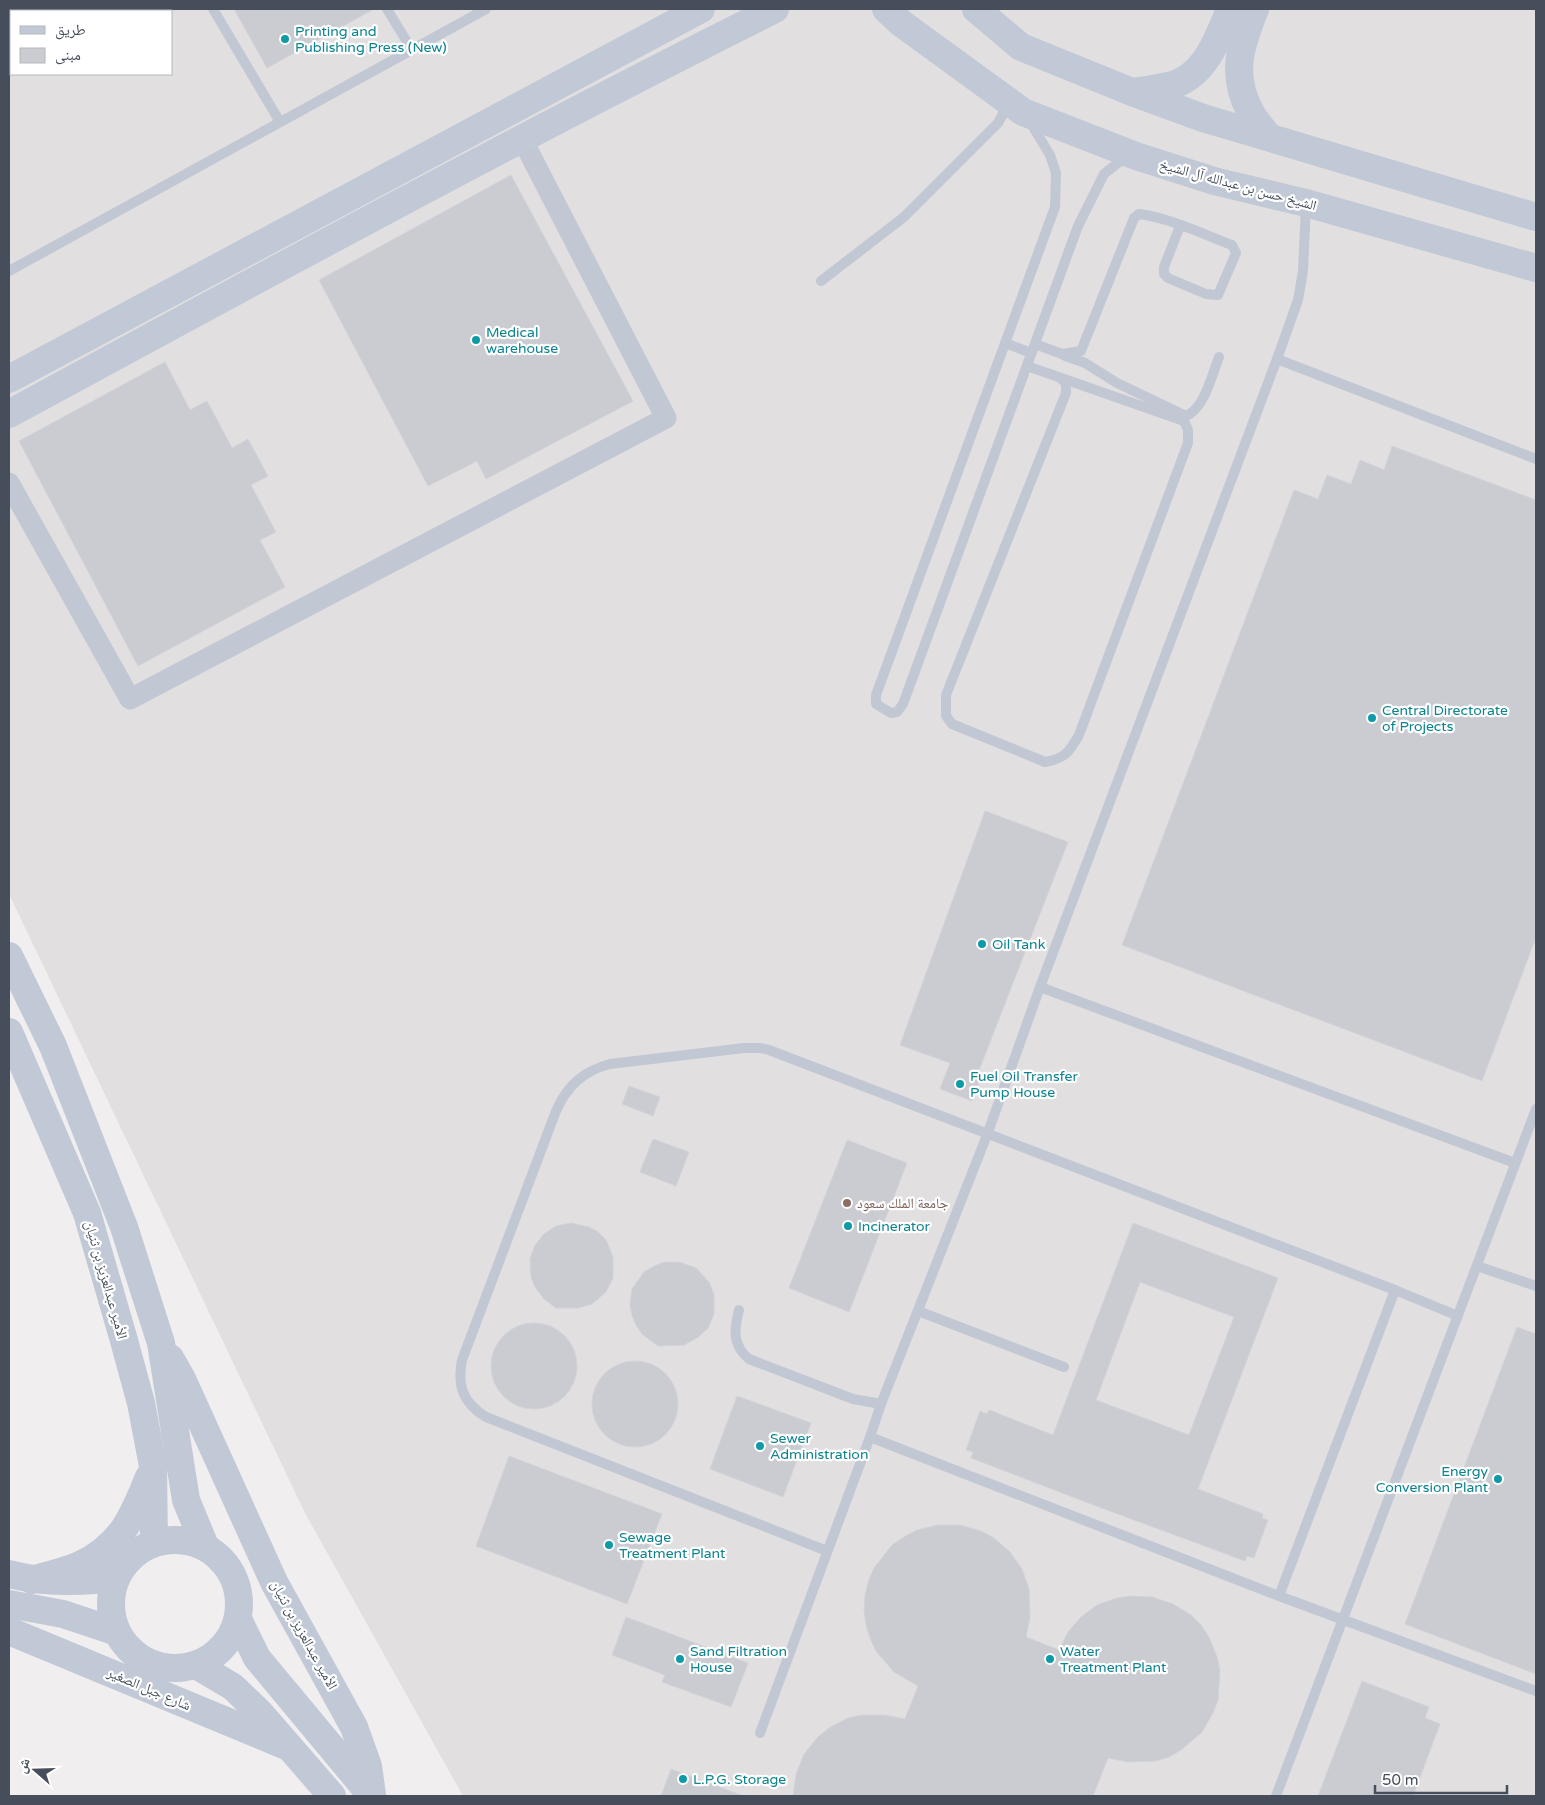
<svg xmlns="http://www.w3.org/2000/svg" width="1545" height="1805" font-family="'Varela Round','Noto Naskh Arabic',sans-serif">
  <rect width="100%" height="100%" fill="#f0eeee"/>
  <path fill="#e1dfe0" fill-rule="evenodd" d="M9 9H1536V1796H463L305 1513 9 894ZM11 11H171V74H11Z"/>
  <g fill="#cbccd2" stroke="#d2d3d9" fill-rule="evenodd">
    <path d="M234 9H374L267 68Z"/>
    <path d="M511 175 633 401 486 479 477 461 428 486 319 280Z"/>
    <path d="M165 362 190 410 207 401 232 448 248 439 268 476 251 485 276 532 260 540 285 587 138 666 19 441Z"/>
    <path d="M1392 446 1536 500V937L1482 1081 1122 945 1294 490 1318 499 1327 475 1351 484 1360 460 1384 470Z"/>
    <path d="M985 811 1068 842 976 1078 980 1079 972 1101 940 1089 950 1063 900 1045Z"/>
    <path d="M629 1086 660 1097 653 1116 622 1104Z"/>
    <path d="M653 1139 689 1152 676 1186 640 1172Z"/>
    <path d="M847 1140 907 1163 849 1312 789 1288Z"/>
    <path d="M571 1223 589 1227 598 1232 606 1240 613 1257V1278L606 1292 592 1304 578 1308H556L544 1299 535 1287 531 1277 530 1259 535 1245 544 1234 556 1226Z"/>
    <path d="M1133 1223 1278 1278 1198 1489 1263 1514 1262 1518 1268 1520 1254 1558 1247 1556 1245 1561 1099 1507 971 1458 973 1452 966 1450 980 1411 987 1414 989 1410 1053 1435ZM1140 1282 1234 1317 1189 1435 1096 1400Z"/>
    <path d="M664 1262H679L696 1268 709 1282 714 1295V1314L708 1328 697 1338 684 1345 658 1346 642 1334 636 1325 632 1315 630 1305 632 1289 644 1272 654 1266Z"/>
    <circle cx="534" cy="1366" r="43"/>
    <path d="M1517 1327 1536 1334V1674L1405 1624Z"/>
    <circle cx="635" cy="1404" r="43"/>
    <path d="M737 1396 811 1423 783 1497 710 1469Z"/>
    <path d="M509 1456 662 1514 627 1604 476 1546Z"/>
    <path d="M938 1525H960L981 1531 994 1538 1010 1552 1022 1569 1029 1589 1030 1617 1026 1637 1059 1650 1068 1632 1081 1617 1097 1605 1117 1598 1131 1596 1152 1597 1173 1604 1191 1615 1201 1625 1209 1637 1217 1657 1220 1671 1218 1700 1213 1713 1202 1732 1181 1750 1169 1757 1155 1761 1128 1762 1108 1758 1093 1796H793L796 1774 804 1754 818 1737 829 1728 848 1718 862 1715H884L905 1719 918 1686 894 1672 876 1651 870 1638 866 1625 864 1610 865 1596 868 1582 874 1568 892 1545 904 1537 917 1530Z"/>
    <path d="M626 1617 748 1663 731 1707 662 1682 665 1675 612 1655Z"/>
    <path d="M1362 1681 1429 1707 1425 1718 1440 1724 1413 1796H1318Z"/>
    <path d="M671 1769 741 1795V1796H661Z"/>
  </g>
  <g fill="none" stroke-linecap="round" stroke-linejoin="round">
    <g stroke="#c2c8d3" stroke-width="10">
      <path d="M213 9 280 122"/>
      <path d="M387 9 412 50"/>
      <path d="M1030 122 1050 155 1056 173 1055 207 876 695V704L891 713 897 712 903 704 1078 226 1104 174 1119 162 1128 159"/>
      <path d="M9 271 486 9"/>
      <path d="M821 281 904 217 998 123 1009 103"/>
      <path d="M1005 343 1031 353"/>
      <path d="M1035 344 1062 354 1081 351 1134 218 1139 214C1170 218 1203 234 1232 245L1236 253 1218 295 1206 294 1168 278 1164 274V267L1180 226"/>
      <path d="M1063 355 1085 363 1117 383 1186 416C1204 409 1212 375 1219 357"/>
      <path d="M1277 359 1536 459"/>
      <path d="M1027 366 1184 421 1188 430V443L1079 735C1069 752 1066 758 1045 762L952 724 946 716V695L1066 393V383L1059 377"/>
      <path d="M1040 987 1515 1163"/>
      <path d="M1477 1266 1536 1286"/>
      <path d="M739 1310C734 1330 732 1345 749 1359L853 1399 881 1404"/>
      <path d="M918 1311 1064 1367"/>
      <path d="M870 1437 1279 1596 1536 1691"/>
      <path d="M827 1551 486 1417C463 1403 457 1386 462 1360L556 1111C567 1086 583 1071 610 1064L744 1048H761L769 1050 1395 1290 1458 1316"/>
      <path d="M1279 1596 1395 1290"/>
      <path d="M760 1733 870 1437 881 1404 987 1135 1040 987 1277 359 1298 300 1303 271 1306 205"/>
      <path d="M1276 1796 1536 1109"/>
    </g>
    <path stroke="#c2c8d3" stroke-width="21" d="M9 483 130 699 666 418 522 139"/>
    <g stroke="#c1c8d6" stroke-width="28">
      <path d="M886 9 901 23 1023 112 1136 156 1214 181 1306 203 1536 268"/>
      <path d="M976 9 1021 47 1132 92 1203 118 1536 217"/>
      <path d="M1255 9C1241 44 1230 74 1250 111 1254 120 1262 128 1268 136"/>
      <path d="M1133 92C1146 90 1160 88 1172 85 1205 76 1219 37 1230 9"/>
      <path d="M9 379 701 9"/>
      <path d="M9 414C263 276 517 138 775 9"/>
      <path d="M9 956 53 1046 124 1227 161 1343 186 1500 205 1546"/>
      <path d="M9 1032 87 1213 123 1337 141 1403 153 1466 154 1542"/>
      <path d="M170 1358 182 1379 274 1582 354 1727 368 1766 372 1795"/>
      <circle cx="175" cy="1604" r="64"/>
      <path d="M9 1574C48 1584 75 1581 115 1579"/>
      <path d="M32 1580C47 1575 65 1572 80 1565 121 1546 133 1517 149 1477"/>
      <path d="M9 1604 63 1614 117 1632"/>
      <path d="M238 1619 257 1658 371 1795"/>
      <path d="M9 1631 289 1747"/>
      <path d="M196 1665 233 1687 259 1712 332 1796"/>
    </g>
  </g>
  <g fill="#0f9aa8" stroke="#fff" stroke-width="2">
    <circle cx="285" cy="39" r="5"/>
    <circle cx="476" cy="340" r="5"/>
    <circle cx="1372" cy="718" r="5"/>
    <circle cx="982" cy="944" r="5"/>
    <circle cx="960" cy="1084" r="5"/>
    <circle cx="848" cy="1226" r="5"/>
    <circle cx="760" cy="1446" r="5"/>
    <circle cx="1498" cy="1479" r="5"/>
    <circle cx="609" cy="1545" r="5"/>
    <circle cx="680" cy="1659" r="5"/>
    <circle cx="1050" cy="1659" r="5"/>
    <circle cx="683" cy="1779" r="5"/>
  </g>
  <circle fill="#8d6e63" stroke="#fff" stroke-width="2" cx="847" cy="1203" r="5"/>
  <g text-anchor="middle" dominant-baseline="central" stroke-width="4.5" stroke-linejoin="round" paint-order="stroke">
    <g font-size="14" fill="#0d838f" stroke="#fff" text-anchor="start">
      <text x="295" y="31">Printing and<tspan x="295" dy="16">Publishing Press (New)</tspan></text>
      <text x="486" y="332">Medical<tspan x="486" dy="16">warehouse</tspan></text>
      <text x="1382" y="710">Central Directorate<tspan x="1382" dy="16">of Projects</tspan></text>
      <text x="992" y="944">Oil Tank</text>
      <text x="970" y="1076">Fuel Oil Transfer<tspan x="970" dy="16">Pump House</tspan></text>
      <text x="858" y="1226">Incinerator</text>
      <text x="770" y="1438">Sewer<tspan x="770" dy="16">Administration</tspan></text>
      <text x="1488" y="1471" text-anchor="end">Energy<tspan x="1488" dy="16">Conversion Plant</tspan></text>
      <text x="619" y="1537">Sewage<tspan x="619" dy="16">Treatment Plant</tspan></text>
      <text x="690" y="1651">Sand Filtration<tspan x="690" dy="16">House</tspan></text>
      <text x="1060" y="1651">Water<tspan x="1060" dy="16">Treatment Plant</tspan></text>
      <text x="693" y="1779">L.P.G. Storage</text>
    </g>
    <g font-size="14" fill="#464e5b" stroke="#fff">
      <text transform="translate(1238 185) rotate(15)">الشيخ حسن بن عبدالله آل الشيخ</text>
      <text transform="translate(106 1280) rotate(74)">الأمير عبدالعزيز بن ثنيان</text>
      <text transform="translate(304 1635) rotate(61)">الأمير عبدالعزيز بن ثنيان</text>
      <text transform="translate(149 1689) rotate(23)">شارع جبل الصغير</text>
    </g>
    <g font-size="14" fill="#785e54" stroke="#fff" text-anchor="start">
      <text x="857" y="1203">جامعة الملك سعود</text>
    </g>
  </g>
  <rect width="1545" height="1805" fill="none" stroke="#464e5b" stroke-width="20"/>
  <rect x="10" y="10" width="162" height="65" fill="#ffffff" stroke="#b5b8bd"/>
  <rect x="20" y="26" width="25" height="8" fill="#c1c8d6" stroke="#b5b8bd"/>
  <text x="55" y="35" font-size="15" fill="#464e5b">طريق</text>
  <rect x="20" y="48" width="25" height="15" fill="#cbccd2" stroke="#b5b8bd"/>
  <text x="55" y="60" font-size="15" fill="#464e5b">مبنى</text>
  <g transform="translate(35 1770) rotate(290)" stroke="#ffffff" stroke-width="4" paint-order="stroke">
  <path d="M0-4L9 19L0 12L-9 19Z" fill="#464e5b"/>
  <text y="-8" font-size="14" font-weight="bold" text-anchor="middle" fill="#464e5b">ش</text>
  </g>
  <path d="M1375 1785v8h132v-8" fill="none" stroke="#464e5b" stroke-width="2.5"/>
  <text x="1382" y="1785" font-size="15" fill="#464e5b" stroke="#ffffff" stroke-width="4" paint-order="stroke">50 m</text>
</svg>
